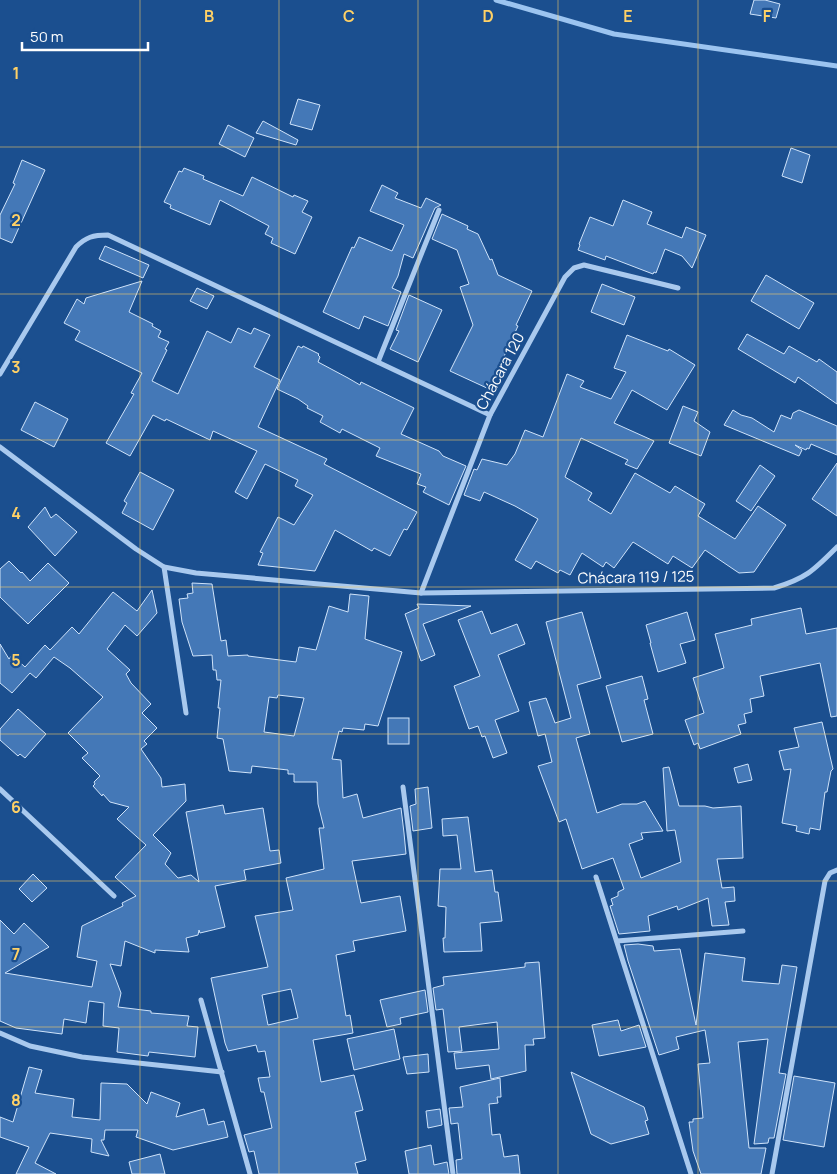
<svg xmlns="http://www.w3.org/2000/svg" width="837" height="1174" font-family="Manrope,sans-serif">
  <rect width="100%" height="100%" fill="#1b4f8f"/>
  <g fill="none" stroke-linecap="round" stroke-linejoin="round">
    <path stroke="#9cc4f0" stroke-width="5" d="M496 0 614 34 837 66"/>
  </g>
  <g fill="#4478b7" stroke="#cfe3fa" fill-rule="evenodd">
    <path d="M754 0H765L780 4 776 18 750 14Z"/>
    <path d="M298 99 320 105 312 130 290 124Z"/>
    <path d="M263 121 298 140 296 145 256 133Z"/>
    <path d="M228 125 254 138 245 157 219 144Z"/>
    <path d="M791 148 810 155 802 183 782 176Z"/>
    <path d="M22 160 45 170 12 243 0 238V215L15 184 13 183Z"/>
    <path d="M184 168 204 176 203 179 243 196 252 177 293 197 294 195 308 201 302 212 312 217 295 254 271 243 273 238 265 234 269 226 220 200 210 225 170 208 171 205 164 202 179 171 182 172Z"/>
    <path d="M382 185 398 193 395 198 421 208 426 198 441 205 435 208 413 258 404 254 398 276 392 288 401 292 388 326 364 316 359 329 323 312 352 247 354 248 359 237 392 251 404 225 370 211Z"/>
    <path d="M623 200 652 212 647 224 682 238 686 227 706 235 692 268 682 256 665 249 656 273 654 272 653 274 606 256 605 260 578 250 580 245 579 244 590 217 613 226Z"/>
    <path d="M442 214 468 226 467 229 478 234 490 260 492 259 498 275 532 291 516 325 518 326 489 389 450 371 473 325 460 287 469 284 457 250 432 239Z"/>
    <path d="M105 246 149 265 143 278 99 259Z"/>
    <path d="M766 275 814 303 799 329 751 301Z"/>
    <path d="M142 281 129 312 153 324 152 326 161 331 158 337 169 342 165 349 167 350 152 381 178 394 207 331 231 343 238 328 251 334 254 328 270 335 254 367 280 380 258 427 327 459 324 464 417 512 407 530 404 529 390 556 374 548 372 551 335 530 315 571 258 565 263 553 260 552 278 517 294 525 313 495 295 486 298 480 265 464 247 499 235 492 257 451 213 431 210 440 166 419 165 421 153 415 130 456 106 443 134 394 131 393 142 373 75 340 80 331 64 323 77 299 84 304 86 298Z"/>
    <path d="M602 284 635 297 624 325 591 312Z"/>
    <path d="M197 288 214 296 207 309 190 301Z"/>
    <path d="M409 295 442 310 418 362 390 349 399 331 396 330Z"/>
    <path d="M747 334 784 354 789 346 817 362 819 359 837 372V404L798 377 795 383 738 349Z"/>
    <path d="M627 335 668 351 669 349 695 365 667 410 632 390 614 423 654 441 637 469 625 464 628 460 581 438 565 477 592 493 588 500 611 514 635 473 670 493 675 486 705 504 698 516 735 539 758 506 786 525 754 572 739 573 705 550 692 568 673 556 668 564 633 542 614 568 606 562 603 567 582 553 570 575 560 570 558 573 536 561 531 569 515 560 538 519 515 506 484 492 480 501 464 495 474 469 477 470 482 459 507 465 515 454 525 430 543 437 567 374 584 381 580 387 611 399 626 372 614 368Z"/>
    <path d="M298 346 302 348 303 346 319 354 318 355 320 357 318 362 348 378 360 385 361 382 414 408 401 434 439 451 443 456 466 466 449 505 423 492 426 487 417 484 421 474 376 456 380 448 342 429 340 433 320 422 323 416 307 408 308 406 298 399 277 389Z"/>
    <path d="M35 402 68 419 54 447 21 430Z"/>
    <path d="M683 406 698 412 694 421 710 432 701 456 669 443Z"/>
    <path d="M733 410 741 415 752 418 774 432 781 415 791 419 793 413 799 410 837 426V455L811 444 809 449 807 448 806 450 795 445 802 450 799 456 724 425Z"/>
    <path d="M837 463V516L812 499Z"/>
    <path d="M760 465 775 476 751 511 736 501Z"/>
    <path d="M140 472 174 490 153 530 122 513 127 503 124 501Z"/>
    <path d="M45 507 51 518 56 514 77 532 55 556 28 527Z"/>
    <path d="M9 561 21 573 22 572 30 581 48 563 69 583 28 624 0 597V569Z"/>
    <path d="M192 583 212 584 221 641 226 640 228 656 248 655V656L296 662 299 647 316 650 329 606 348 612 350 594 369 596 365 639 402 652 378 726 365 724 364 730 343 728 342 732 339 731 332 759 341 760 343 798 357 794 363 818 401 808 404 833 406 854 352 861 361 903 400 896 406 931 353 941 355 951 336 955 346 1016 350 1015 353 1033 313 1040 321 1082 354 1075 363 1110 355 1112 366 1160 355 1163 358 1174H259L254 1151 249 1152 244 1135 272 1128 264 1092H261L258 1078 270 1077 265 1051 258 1052 256 1045 228 1051 225 1043 211 978 268 967 255 916 293 910 286 878 324 869 319 828H324L318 804 317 782H294V774H288V770L252 766 251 773 229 771 223 739 217 738 220 708H218L221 680H217L216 670H213L212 655 193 656 182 622 179 599 188 598 187 594 193 593ZM278 695 304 698 294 736 264 732 269 697 277 698ZM291 989 298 1018 268 1025 262 995Z"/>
    <path d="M152 590 157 613 137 636 125 625 107 649 130 670 126 674 131 683 151 704 142 713 157 728 144 741 147 744 141 749 161 778 162 787 185 784 186 801 153 835 171 853 165 864 178 878 191 875 199 882 186 812 223 805 225 814 263 808 270 851 279 850 281 863 244 870 246 880 215 886 225 927 200 933 199 930 198 935 186 938 189 952 155 950V953L125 941 121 966 110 964 121 993 118 1007 151 1011V1013L189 1016 187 1026 198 1027 195 1057 149 1052 148 1056 117 1052 119 1028 103 1026 104 1003 89 1001 86 1023 64 1019 62 1034 16 1028 0 1021V920L14 934 24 923 49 947 5 973 92 987 97 961 77 957 82 926 123 906 122 903 136 896 115 877 146 845 117 819 129 807 110 802 103 794 102 796 93 786 95 784 94 782 100 776 82 758 88 753 68 733 103 697 70 668 54 657 36 678 30 673 12 693 0 683V644L9 659 12 655 25 667 45 645 50 650 72 627 79 634 113 592 137 611Z"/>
    <path d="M417 604 471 606 423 624 435 655 421 661 405 614 419 608Z"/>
    <path d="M801 608 806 634 837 628V716L831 717 820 663 760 676 764 696 750 699 752 712 744 714 746 723 738 725 741 734 700 749 698 743 694 745 685 720 704 713 693 678 724 668 715 634 752 625 751 619Z"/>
    <path d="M482 611 491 634 517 624 525 644 498 655 519 711 495 720 507 753 493 758 485 736 482 737 478 726 469 729 454 686 480 676 458 620Z"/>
    <path d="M582 612 601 678 577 685 590 734 576 738 597 813 622 804H637L645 801 663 831 641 833 643 839 629 844 641 878 681 862 675 830 667 831 663 768 669 767 679 806H705L713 808 741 806 743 858 717 859 722 888 734 887 735 901 725 902 729 925 712 926 708 898 678 910 677 906 648 916 650 931 619 934 610 906 613 905 611 899 618 896V892L624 889 613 858 582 869 566 819 559 822 538 766 552 762 545 734 538 736 529 702 546 698 555 723 571 718 546 622Z"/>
    <path d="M687 612 695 640 680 644 686 663 658 672 650 643H651L646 625Z"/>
    <path d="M642 676 648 699 644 700 653 734 622 742 606 686Z"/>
    <path d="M18 709 46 734 25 758 20 754 18 756 0 740V729Z"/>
    <rect x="388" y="718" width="21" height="26"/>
    <path d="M822 722 833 769 831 771 827 792H825L820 830 810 828 809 834 796 831 797 826 782 823 791 769 784 770 779 751 799 747 794 728Z"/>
    <path d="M748 764 752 780 738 783 734 768Z"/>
    <path d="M428 787 432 828 413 831 410 806 416 804 415 789Z"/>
    <path d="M468 817 475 872 492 870 495 892H498L502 921 480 923 482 951 444 952 443 938H445L446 907 438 906 440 869H461L457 835 443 836 442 819Z"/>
    <path d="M33 874 47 888 32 902 19 889Z"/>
    <path d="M638 944 653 946 654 951 680 949 696 1025 705 953 745 958 742 981 779 984 782 965 797 967 779 1073 786 1074 774 1138H769L768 1143 754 1144 768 1039 738 1042 749 1148H766L761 1174H701L693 1151 689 1122H693V1119L703 1118 698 1064 710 1063 705 1030 676 1037 679 1049 659 1055 628 961 624 945Z"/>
    <path d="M539 962 545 1038 533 1039 534 1045H525L526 1071 491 1079 489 1065 456 1069 454 1053 499 1049 497 1022 459 1027 462 1051 448 1052 443 1009 436 1010 433 988 444 985 443 977 525 967V963Z"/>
    <path d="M425 990 428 1012 400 1018 401 1024 387 1027 380 1000Z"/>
    <path d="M618 1020 621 1031 639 1025 646 1047 599 1056 592 1025Z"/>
    <path d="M394 1029 400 1059 354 1070 347 1039Z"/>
    <path d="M428 1054 429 1072 407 1074 403 1057Z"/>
    <path d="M29 1067 42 1070 35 1093 74 1099 72 1117 100 1120 101 1083 127 1084 147 1104 151 1092 180 1103 176 1117 204 1109 208 1125 224 1121 228 1137 173 1150 136 1137 138 1130H105L104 1140H101L109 1156 91 1152 92 1139 50 1133 35 1163 56 1174H16L29 1147 0 1137V1117L13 1122Z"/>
    <path d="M571 1072 644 1107 648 1120 645 1121 649 1134 611 1144 591 1134Z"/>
    <path d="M794 1076 835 1083 824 1147 783 1140Z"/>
    <path d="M500 1078 501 1097H497L498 1103 489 1104 492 1135 500 1134 504 1157 518 1155 520 1174H457L456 1160 462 1159 458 1123 451 1124 449 1108 463 1107 460 1087Z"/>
    <path d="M440 1109 442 1125 428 1128 426 1111Z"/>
    <path d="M431 1145 434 1165 447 1162 449 1174H409L405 1151Z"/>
    <path d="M160 1154 165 1174H132L129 1162Z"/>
  </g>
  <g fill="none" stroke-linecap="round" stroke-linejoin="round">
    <g stroke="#a9c9ee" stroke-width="5">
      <path d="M378 362 439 210"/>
      <path d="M0 374 76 247C86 237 93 235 108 235L490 415"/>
      <path d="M0 447 136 549 164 567 196 573 421 593 774 588C807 578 814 570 837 547"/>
      <path d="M164 567 186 713"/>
      <path d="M421 593 490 415 565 277 574 268 584 265 678 288"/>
      <path d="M403 787 453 1174"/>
      <path d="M0 789 114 896"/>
      <path d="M596 877 691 1174"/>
      <path d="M617 941 743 931"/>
      <path d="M201 1000 250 1174"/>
      <path d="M0 1033 30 1046 82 1057 222 1072"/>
      <path d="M772 1174 825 881 830 873 837 870"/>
    </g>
  </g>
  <path fill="none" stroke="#ffd166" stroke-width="1" stroke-opacity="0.55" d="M140 0V1174M279 0V1174M418 0V1174M558 0V1174M698 0V1174M0 147H837M0 294H837M0 440H837M0 587H837M0 734H837M0 881H837M0 1027H837"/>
  <g text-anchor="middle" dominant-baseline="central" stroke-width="4.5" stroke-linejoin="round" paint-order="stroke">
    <g font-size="15" fill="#fff" stroke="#1b4f8f">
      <text transform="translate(500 371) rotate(-62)">Chácara 120</text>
      <text transform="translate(636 577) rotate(-1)">Chácara 119 / 125</text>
    </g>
  </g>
  <g font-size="16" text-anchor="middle" font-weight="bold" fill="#ffd166" stroke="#1b4f8f" stroke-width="4.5" stroke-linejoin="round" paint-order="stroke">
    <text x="209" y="22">B</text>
    <text x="349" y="22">C</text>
    <text x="488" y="22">D</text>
    <text x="628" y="22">E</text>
    <text x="767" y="22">F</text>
    <text x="16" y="79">1</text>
    <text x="16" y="226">2</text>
    <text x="16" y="373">3</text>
    <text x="16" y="519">4</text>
    <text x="16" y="666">5</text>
    <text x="16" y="813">6</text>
    <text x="16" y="960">7</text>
    <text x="16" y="1106">8</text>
  </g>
  <path d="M22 42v8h126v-8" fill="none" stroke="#ffffff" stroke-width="2.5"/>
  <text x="30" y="42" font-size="15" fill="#ffffff" stroke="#1b4f8f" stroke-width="4" paint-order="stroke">50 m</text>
</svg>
